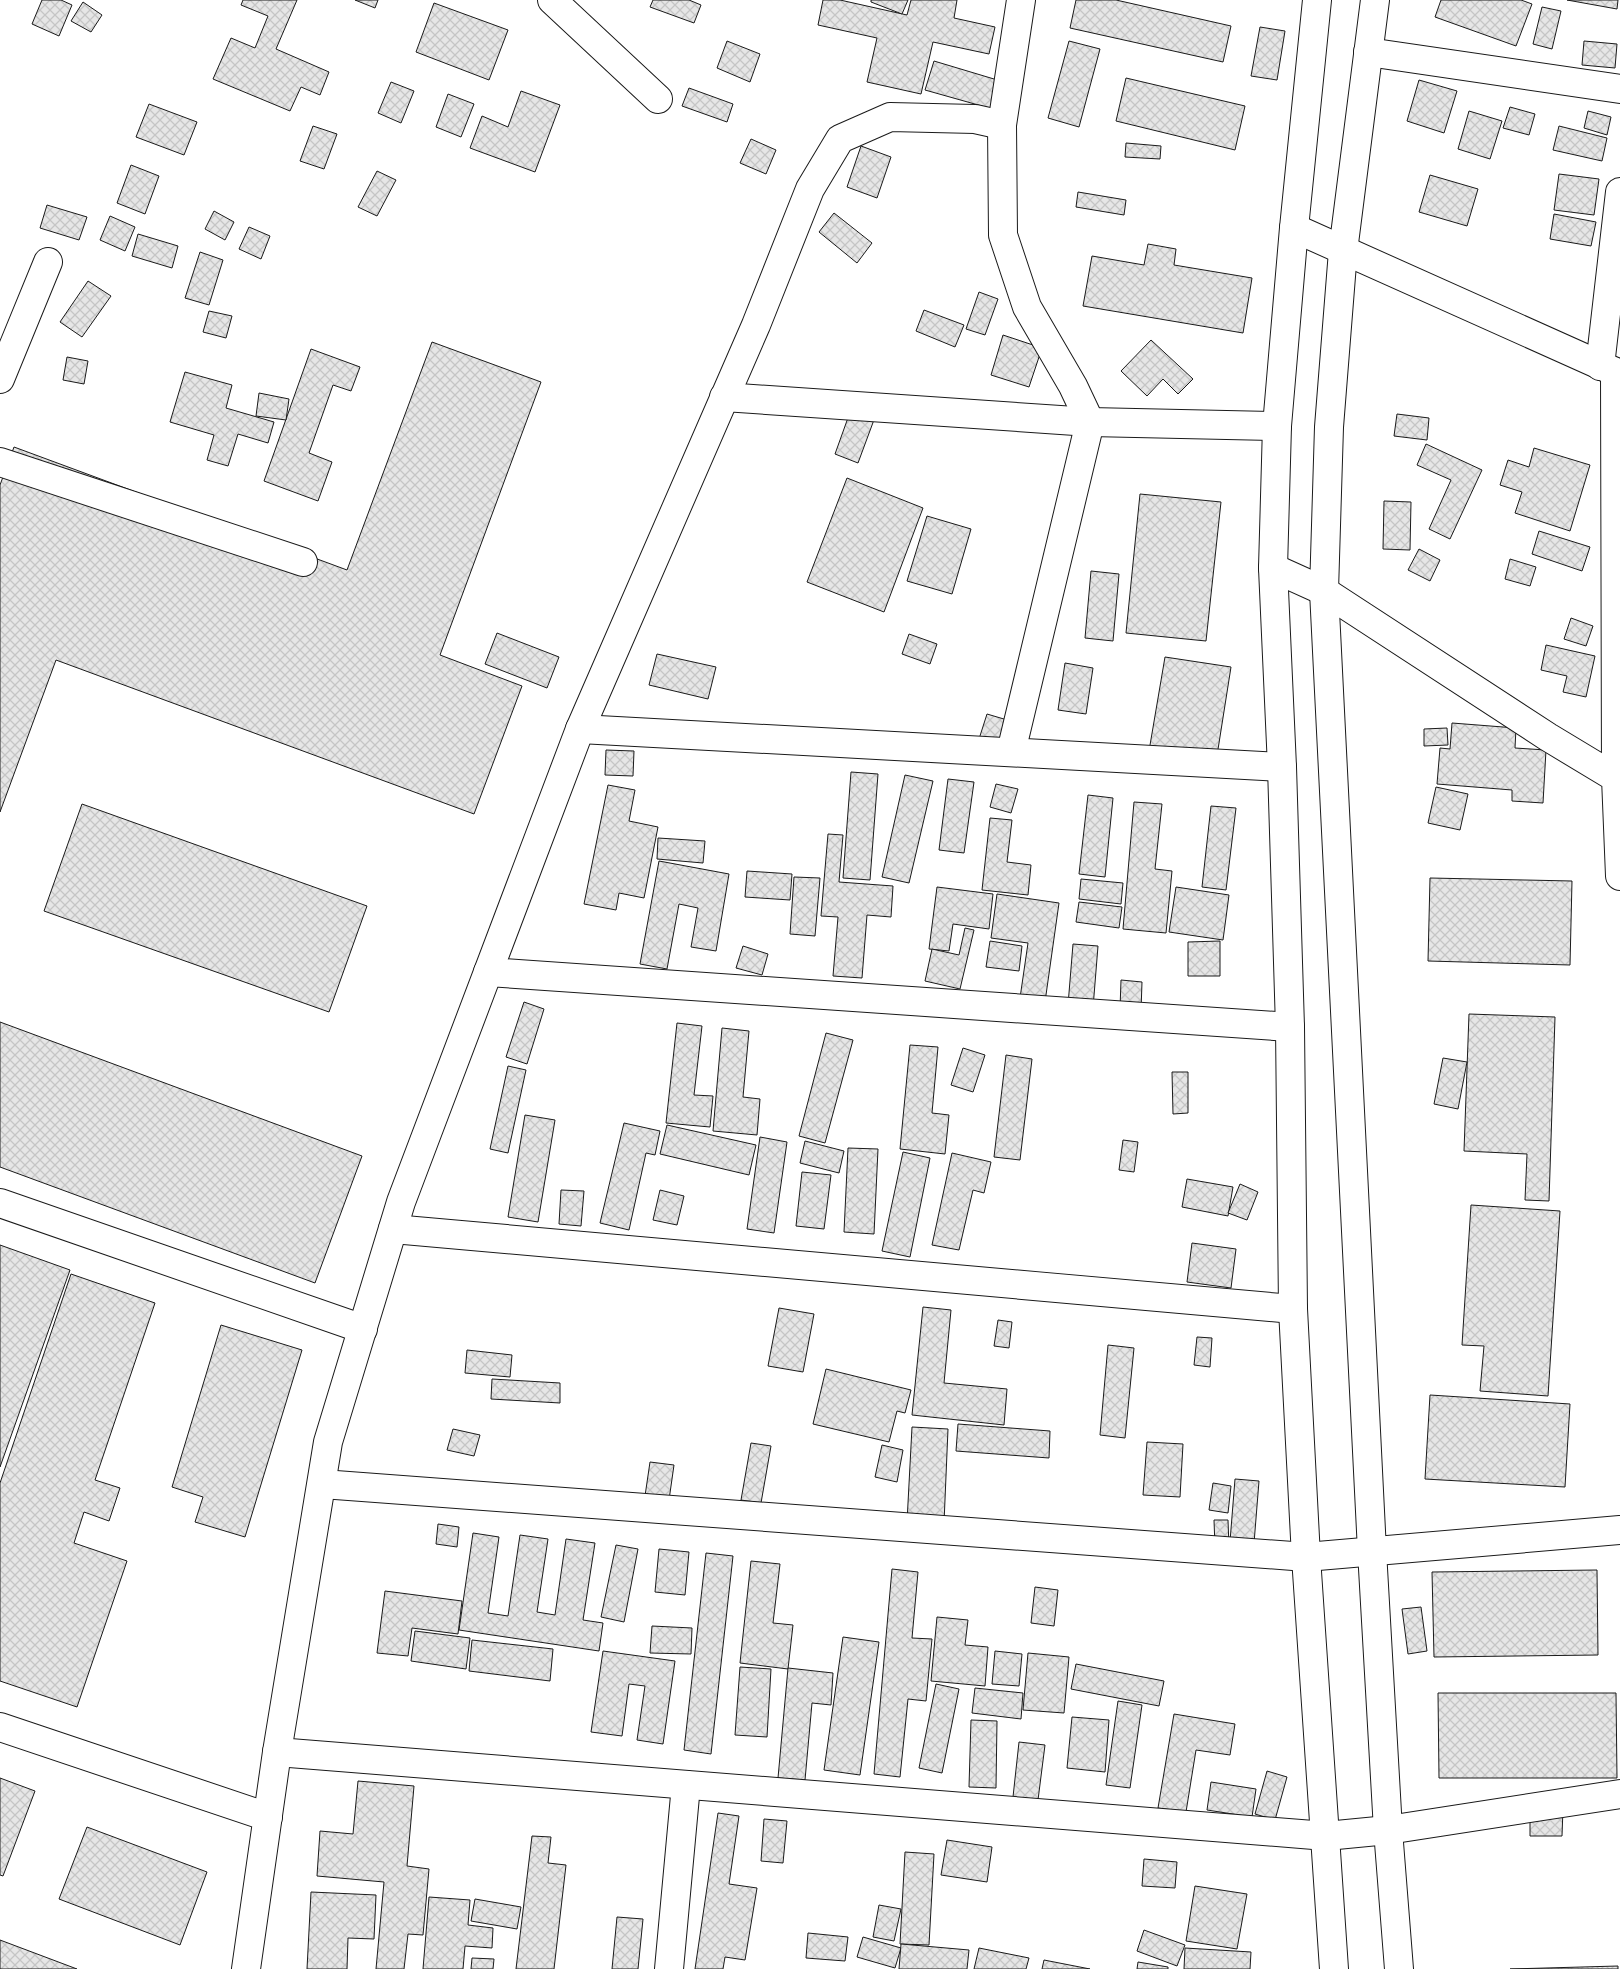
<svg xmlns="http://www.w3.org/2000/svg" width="1620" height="1969" font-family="'Roboto Condensed',sans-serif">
  <defs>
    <pattern id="building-cross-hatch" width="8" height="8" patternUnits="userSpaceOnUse" patternTransform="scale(1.25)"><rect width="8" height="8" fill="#e6e6e6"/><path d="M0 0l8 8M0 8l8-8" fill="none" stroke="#c5c5c5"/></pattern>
  </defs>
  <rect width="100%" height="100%" fill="#fff"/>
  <g fill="url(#building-cross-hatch)" stroke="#1a1a1a">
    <path d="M42 0H61L72 5 59 36 32 24Z"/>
    <path d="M243 0H297L276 49 329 72 320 95 301 87 290 111 213 79 231 38 255 48 268 16 241 5Z"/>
    <path d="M355 0H378L375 8Z"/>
    <path d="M653 0H689L701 5 694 23 650 7Z"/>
    <path d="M823 0H840L907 15 911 0H957L954 18 995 27 989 54 933 42 921 94 867 82 877 38 818 25Z"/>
    <path d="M871 0H908L902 14 871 2Z"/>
    <path d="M1076 0H1116L1231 26 1223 62 1070 28Z"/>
    <path d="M1441 0H1521L1532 4 1516 46 1435 17Z"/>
    <path d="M1567 0H1618L1617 9Z"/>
    <path d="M83 2 102 15 91 32 71 21Z"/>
    <path d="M434 3 508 30 489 80 416 52Z"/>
    <path d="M1542 7 1561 11 1552 49 1533 44Z"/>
    <path d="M1260 27 1285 31 1277 80 1251 76Z"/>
    <path d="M727 41 760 54 750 82 717 68Z"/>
    <path d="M1069 41 1100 49 1079 127 1048 118Z"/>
    <path d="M1584 41 1617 44 1615 68 1582 65Z"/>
    <path d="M934 61 1004 82 996 110 925 90Z"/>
    <path d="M1126 78 1245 106 1235 150 1116 121Z"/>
    <path d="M1419 80 1457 91 1444 133 1407 121Z"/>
    <path d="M391 82 414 91 401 123 378 113Z"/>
    <path d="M689 88 733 104 727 122 682 106Z"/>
    <path d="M521 91 560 105 535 172 470 148 482 116 508 127Z"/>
    <path d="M448 94 474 104 461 137 436 127Z"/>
    <path d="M149 104 197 122 184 155 136 137Z"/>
    <path d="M1510 107 1535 114 1529 135 1503 128Z"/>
    <path d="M1469 111 1502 121 1490 159 1458 149Z"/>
    <path d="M1588 111 1611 117 1607 135 1584 128Z"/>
    <path d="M313 126 337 134 324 169 300 161Z"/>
    <path d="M1559 126 1607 138 1602 161 1553 150Z"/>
    <path d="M751 139 776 150 766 174 740 163Z"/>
    <path d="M1126 143 1161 146 1160 159 1125 157Z"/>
    <path d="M861 146 891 157 877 198 847 187Z"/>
    <path d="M131 165 159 176 145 214 117 203Z"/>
    <path d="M377 171 396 180 377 216 358 207Z"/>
    <path d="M1559 174 1599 179 1594 215 1554 210Z"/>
    <path d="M1430 175 1478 189 1467 226 1419 212Z"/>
    <path d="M1078 192 1126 200 1124 215 1076 207Z"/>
    <path d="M47 205 87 217 79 240 40 228Z"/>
    <path d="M214 211 234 222 225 240 205 229Z"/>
    <path d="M834 213 872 243 857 263 819 232Z"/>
    <path d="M1554 214 1596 222 1591 246 1550 239Z"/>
    <path d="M110 216 135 227 125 251 100 240Z"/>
    <path d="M249 227 270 236 261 259 239 249Z"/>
    <path d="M138 234 178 246 172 268 132 256Z"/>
    <path d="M1148 244 1176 249 1174 265 1252 278 1243 333 1083 306 1092 256 1144 265Z"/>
    <path d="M200 252 223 260 209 305 185 298Z"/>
    <path d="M88 281 111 296 82 337 60 322Z"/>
    <path d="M979 292 998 299 985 335 966 329Z"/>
    <path d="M924 310 964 325 955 347 916 331Z"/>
    <path d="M209 311 232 316 226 338 203 332Z"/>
    <path d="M1003 335 1042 348 1029 387 991 375Z"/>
    <path d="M1151 340 1193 379 1178 394 1163 379 1147 396 1121 371Z"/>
    <path d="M432 342 541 382 440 655 522 686 474 814 56 660 0 812V485L14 447 347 570Z"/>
    <path d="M311 349 360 367 351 391 333 385 309 453 332 462 318 501 264 481Z"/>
    <path d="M67 357 88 361 84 384 63 380Z"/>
    <path d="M185 372 232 385 226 408 274 422 268 443 238 434 228 466 207 460 214 435 170 422Z"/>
    <path d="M259 393 289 399 286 420 256 416Z"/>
    <path d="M854 401 878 409 858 463 835 454Z"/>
    <path d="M1397 414 1429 418 1427 440 1394 436Z"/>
    <path d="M1426 444 1482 470 1450 539 1429 529 1451 480 1417 465Z"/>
    <path d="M1534 448 1590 465 1570 531 1515 513 1522 492 1500 485 1508 460 1529 467Z"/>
    <path d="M847 478 923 508 884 612 807 582Z"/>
    <path d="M1140 494 1221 502 1206 641 1126 633Z"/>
    <path d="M1384 501 1411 502 1410 550 1383 549Z"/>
    <path d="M927 516 971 529 952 594 907 581Z"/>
    <path d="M1539 531 1590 547 1582 571 1532 554Z"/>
    <path d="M1419 549 1440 560 1430 581 1408 570Z"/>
    <path d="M1510 559 1536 567 1530 586 1505 579Z"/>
    <path d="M1091 571 1119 574 1113 641 1085 638Z"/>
    <path d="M1571 618 1593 626 1586 646 1564 639Z"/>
    <path d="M497 633 559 657 547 688 485 664Z"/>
    <path d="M909 634 937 644 930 664 902 654Z"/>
    <path d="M1546 645 1595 656 1586 697 1563 692 1567 676 1541 670Z"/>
    <path d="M657 654 716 667 708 699 649 685Z"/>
    <path d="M1165 657 1231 667 1216 762 1149 751Z"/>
    <path d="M1065 663 1093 668 1086 714 1058 710Z"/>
    <path d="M987 714 1014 722 1006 747 979 739Z"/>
    <path d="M1452 723 1516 728 1515 748 1546 750 1543 803 1512 801V790L1437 784 1440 748 1450 749Z"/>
    <path d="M1447 728 1448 745 1424 746V729Z"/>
    <path d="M606 750 634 751 633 776 605 775Z"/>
    <path d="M851 772 878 774 870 880 843 878Z"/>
    <path d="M905 775 933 781 909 883 882 877Z"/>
    <path d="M948 779 974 782 964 853 939 850Z"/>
    <path d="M996 784 1018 789 1011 813 990 807Z"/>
    <path d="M608 785 635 790 629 821 658 827 644 898 619 893 616 910 584 904Z"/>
    <path d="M1436 787 1468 794 1460 830 1428 823Z"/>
    <path d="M1088 795 1113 798 1105 877 1079 874Z"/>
    <path d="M1134 802 1162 804 1155 869 1172 871 1166 933 1123 929Z"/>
    <path d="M82 804 367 906 329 1012 44 911Z"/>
    <path d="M1211 806 1236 808 1226 890 1202 887Z"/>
    <path d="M990 818 1012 820 1007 862 1031 865 1028 895 982 890Z"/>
    <path d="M828 834 843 835 839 882 893 886 891 917 867 915 862 978 833 976 838 917 821 916Z"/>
    <path d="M658 838 705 841 703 863 657 859Z"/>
    <path d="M659 861 729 874 716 951 691 947 698 908 679 904 667 969 640 964Z"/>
    <path d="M747 871 792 874 790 900 745 897Z"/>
    <path d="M794 877 820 878 815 936 790 934Z"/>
    <path d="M1430 878 1572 881 1570 965 1428 961Z"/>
    <path d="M1081 879 1123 883 1121 904 1079 899Z"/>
    <path d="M937 887 993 894 989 929 953 924 949 951 929 949Z"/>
    <path d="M1176 887 1229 895 1223 940 1169 932Z"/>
    <path d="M997 894 1059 903 1045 1002 1020 998 1028 943 991 938Z"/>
    <path d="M1079 902 1122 907 1119 928 1076 922Z"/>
    <path d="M965 928 974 930 960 989 925 981 932 949 959 955Z"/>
    <path d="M990 941 1022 946 1019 971 986 967Z"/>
    <path d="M1220 941V976H1188V942Z"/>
    <path d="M1073 944 1098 946 1093 1008 1068 1005Z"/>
    <path d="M743 946 768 954 762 975 736 968Z"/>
    <path d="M1121 980 1142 982 1141 1011 1120 1009Z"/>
    <path d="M524 1002 544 1009 527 1064 506 1057Z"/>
    <path d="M1469 1014 1555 1017 1549 1201 1525 1200 1527 1154 1464 1151Z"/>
    <path d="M0 1022 362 1156 315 1283 0 1167Z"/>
    <path d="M677 1023 702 1026 694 1095 713 1096 710 1127 666 1123Z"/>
    <path d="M722 1028 749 1031 743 1097 760 1099 757 1135 713 1131Z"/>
    <path d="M826 1033 853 1040 825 1143 799 1136Z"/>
    <path d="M910 1045 938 1047 932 1113 949 1115 945 1154 900 1149Z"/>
    <path d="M963 1048 985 1055 973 1092 951 1085Z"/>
    <path d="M1006 1055 1032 1059 1020 1160 994 1157Z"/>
    <path d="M1443 1058 1467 1062 1458 1109 1434 1104Z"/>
    <path d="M508 1066 526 1070 508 1153 490 1149Z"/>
    <path d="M1172 1072H1188V1113L1173 1114Z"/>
    <path d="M525 1115 555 1120 538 1222 508 1217Z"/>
    <path d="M624 1123 660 1131 655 1155 646 1153 629 1230 600 1223Z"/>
    <path d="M667 1125 756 1145 749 1175 660 1154Z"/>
    <path d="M760 1137 787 1142 774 1233 747 1229Z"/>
    <path d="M1123 1140 1138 1142 1134 1172 1119 1170Z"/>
    <path d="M805 1141 844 1151 839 1173 800 1163Z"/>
    <path d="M848 1148 878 1149 874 1234 844 1232Z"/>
    <path d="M903 1152 930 1158 910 1257 882 1251Z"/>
    <path d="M952 1153 991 1162 984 1193 973 1190 959 1250 932 1245Z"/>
    <path d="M802 1172 831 1175 824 1229 796 1226Z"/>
    <path d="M1187 1179 1233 1187 1228 1216 1182 1207Z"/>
    <path d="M1240 1184 1258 1192 1247 1220 1228 1213Z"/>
    <path d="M561 1190 584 1191 581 1226 559 1224Z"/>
    <path d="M660 1190 684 1196 677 1225 653 1220Z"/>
    <path d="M1471 1205 1560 1211 1548 1396 1480 1391 1484 1346 1462 1345Z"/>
    <path d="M1192 1243 1236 1249 1231 1288 1187 1282Z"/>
    <path d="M0 1245 70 1270 0 1467Z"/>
    <path d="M71 1274 155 1303 95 1480 120 1488 109 1521 84 1512 74 1543 127 1561 77 1707 0 1681V1483Z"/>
    <path d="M923 1307 951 1310 944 1383 1007 1389 1004 1425 912 1415Z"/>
    <path d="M779 1308 814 1314 803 1372 768 1366Z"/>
    <path d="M998 1320 1012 1322 1009 1348 994 1346Z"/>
    <path d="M221 1325 302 1350 245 1537 195 1522 203 1497 172 1487Z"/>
    <path d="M1197 1337 1212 1338 1210 1367 1194 1365Z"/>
    <path d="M1108 1345 1134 1348 1125 1438 1100 1435Z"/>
    <path d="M467 1350 512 1355 510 1377 465 1373Z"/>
    <path d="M826 1369 911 1390 905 1413 897 1411 889 1442 813 1424Z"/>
    <path d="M492 1379 560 1383V1403L491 1399Z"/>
    <path d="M1430 1395 1570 1404 1565 1487 1425 1479Z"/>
    <path d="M958 1424 1050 1431 1049 1458 956 1451Z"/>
    <path d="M912 1427 948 1429 944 1523 907 1522Z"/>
    <path d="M453 1429 480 1435 474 1456 447 1450Z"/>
    <path d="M1147 1442 1183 1444 1180 1497 1143 1495Z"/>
    <path d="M751 1443 771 1446 761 1503 741 1500Z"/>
    <path d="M882 1445 903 1450 897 1482 875 1477Z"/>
    <path d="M650 1462 674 1465 669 1500 645 1496Z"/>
    <path d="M1235 1479 1259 1481 1253 1556 1229 1554Z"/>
    <path d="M1213 1483 1231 1486 1228 1513 1209 1510Z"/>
    <path d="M1214 1520H1228L1229 1547H1215Z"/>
    <path d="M438 1524 459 1527 457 1547 436 1544Z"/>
    <path d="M473 1533 499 1537 488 1613 508 1616 520 1535 548 1539 537 1612 555 1615 566 1539 595 1543 583 1620 603 1623 599 1651 459 1630Z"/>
    <path d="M616 1545 638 1549 624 1622 601 1617Z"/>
    <path d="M659 1549 689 1552 685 1595 655 1592Z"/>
    <path d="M706 1553 733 1556 711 1754 684 1750Z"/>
    <path d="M751 1561 780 1564 773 1623 793 1625 788 1669 740 1663Z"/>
    <path d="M892 1569 918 1572 912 1638 932 1639 926 1701 908 1699 900 1777 874 1774Z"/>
    <path d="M1597 1570 1598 1655 1434 1657 1432 1572Z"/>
    <path d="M1035 1587 1058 1590 1054 1626 1031 1623Z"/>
    <path d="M385 1591 462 1601 458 1634 412 1628 408 1656 377 1653Z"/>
    <path d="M1421 1607 1427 1651 1408 1654 1402 1609Z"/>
    <path d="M937 1617 968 1620 965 1645 988 1647 985 1686 931 1681Z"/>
    <path d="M652 1626 692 1628 691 1654 650 1653Z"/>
    <path d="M415 1631 470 1638 466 1669 411 1661Z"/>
    <path d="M843 1637 879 1642 860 1775 824 1770Z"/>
    <path d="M472 1640 553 1649 550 1681 469 1671Z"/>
    <path d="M603 1651 675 1661 663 1744 637 1740 645 1686 629 1684 622 1736 591 1732Z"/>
    <path d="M995 1651 1022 1654 1019 1686 992 1684Z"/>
    <path d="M1028 1653 1069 1657 1064 1713 1023 1710Z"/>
    <path d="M1076 1664 1164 1681 1159 1706 1071 1689Z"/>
    <path d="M740 1667 771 1669 767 1737 735 1735Z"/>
    <path d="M788 1668 833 1673 831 1705 812 1703 805 1780 778 1778Z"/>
    <path d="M936 1684 959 1689 942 1773 919 1768Z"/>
    <path d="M975 1688 1023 1693 1021 1719 972 1713Z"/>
    <path d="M1438 1693H1616L1617 1778H1439Z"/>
    <path d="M1118 1701 1142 1705 1130 1788 1106 1785Z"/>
    <path d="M1174 1714 1235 1724 1230 1755 1196 1750 1186 1812 1158 1808Z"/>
    <path d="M1072 1717 1109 1720 1105 1772 1067 1768Z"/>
    <path d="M971 1720 997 1721 996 1788 969 1787Z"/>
    <path d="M1019 1742 1045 1745 1038 1800 1013 1797Z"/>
    <path d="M1267 1771 1287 1777 1275 1820 1255 1814Z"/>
    <path d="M0 1778 35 1791 3 1876 0 1875Z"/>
    <path d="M358 1781 414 1786 407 1866 429 1869 423 1935 408 1934 404 1969H376L384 1882 317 1876 320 1831 353 1834Z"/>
    <path d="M1211 1782 1256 1789 1252 1817 1207 1810Z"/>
    <path d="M1530 1808H1563L1562 1836H1530Z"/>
    <path d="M718 1813 739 1816 729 1884 757 1888 745 1960 725 1957 723 1969H695Z"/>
    <path d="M764 1819 787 1821 783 1863 761 1861Z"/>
    <path d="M87 1827 207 1872 180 1945 59 1899Z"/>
    <path d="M532 1836 551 1837 548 1863 566 1865 554 1969H516Z"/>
    <path d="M947 1840 992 1847 987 1882 941 1875Z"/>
    <path d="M905 1852 934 1854 929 1945 900 1944Z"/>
    <path d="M1144 1859 1177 1862 1175 1888 1142 1886Z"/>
    <path d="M1195 1886 1247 1894 1237 1949 1186 1941Z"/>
    <path d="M311 1892 376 1895 374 1939 348 1938 347 1969H307Z"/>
    <path d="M429 1897 470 1900 468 1925 493 1928 492 1948 465 1946 463 1969H423Z"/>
    <path d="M475 1899 521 1907 517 1929 471 1921Z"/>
    <path d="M879 1905 901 1909 894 1941 873 1937Z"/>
    <path d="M617 1917 643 1919 638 1969H612Z"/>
    <path d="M1144 1930 1185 1945 1177 1966 1137 1951Z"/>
    <path d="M808 1933 848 1937 845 1961 806 1958Z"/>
    <path d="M863 1937 901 1948 895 1968 857 1957Z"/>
    <path d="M0 1940 77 1969H0Z"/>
    <path d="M901 1944 969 1950 967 1969H899Z"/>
    <path d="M979 1948 1029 1958 1026 1969H974Z"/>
    <path d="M1185 1948 1251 1952 1250 1969H1184Z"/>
    <path d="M472 1958 494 1959 493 1969H471Z"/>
    <path d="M1044 1960 1090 1969H1042Z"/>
    <path d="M1138 1962 1168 1967V1969H1137Z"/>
    <path d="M1618 1966V1969H1510Z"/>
  </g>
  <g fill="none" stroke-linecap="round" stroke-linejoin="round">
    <defs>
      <g id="minor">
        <path d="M552 0 658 99"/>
        <path d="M1317 0 1294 228 1277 426 1273 568 1282 767 1290 1027 1293 1309 1306 1557 1334 1969"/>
        <path d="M1375 0 1343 251 1329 427 1324 591 1372 1551 1388 1830 1399 1969"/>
        <path d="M1368 52 1620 89"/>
        <path d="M1294 228 1620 374"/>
        <path d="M1600 366 1620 192"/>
        <path d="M1615 372 1616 778"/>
        <path d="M0 379 48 262"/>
        <path d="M724 397 1090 422 1277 426"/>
        <path d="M0 462 303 562"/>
        <path d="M1273 568 1324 591 1548 737 1616 778 1620 876"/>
        <path d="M580 729 1282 767"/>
        <path d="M1011 752 1090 422 1073 386 1027 307 1003 235 1002 125 1021 0"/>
        <path d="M488 972 1290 1027"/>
        <path d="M0 1203 363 1329"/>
        <path d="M393 1229 1293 1309"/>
        <path d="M322 1484 1306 1557 1620 1530"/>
        <path d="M0 1727 268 1817"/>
        <path d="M277 1752 1326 1836 1388 1830 1620 1794"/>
        <path d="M246 1969 277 1752 328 1442 401 1202 580 729 756 325 810 189 840 139 890 117 975 119 1002 125"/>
        <path d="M669 1969 686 1785"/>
      </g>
    </defs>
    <use href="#minor" stroke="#1a1a1a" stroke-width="30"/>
    <use href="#minor" stroke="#fff" stroke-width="28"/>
  </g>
</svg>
